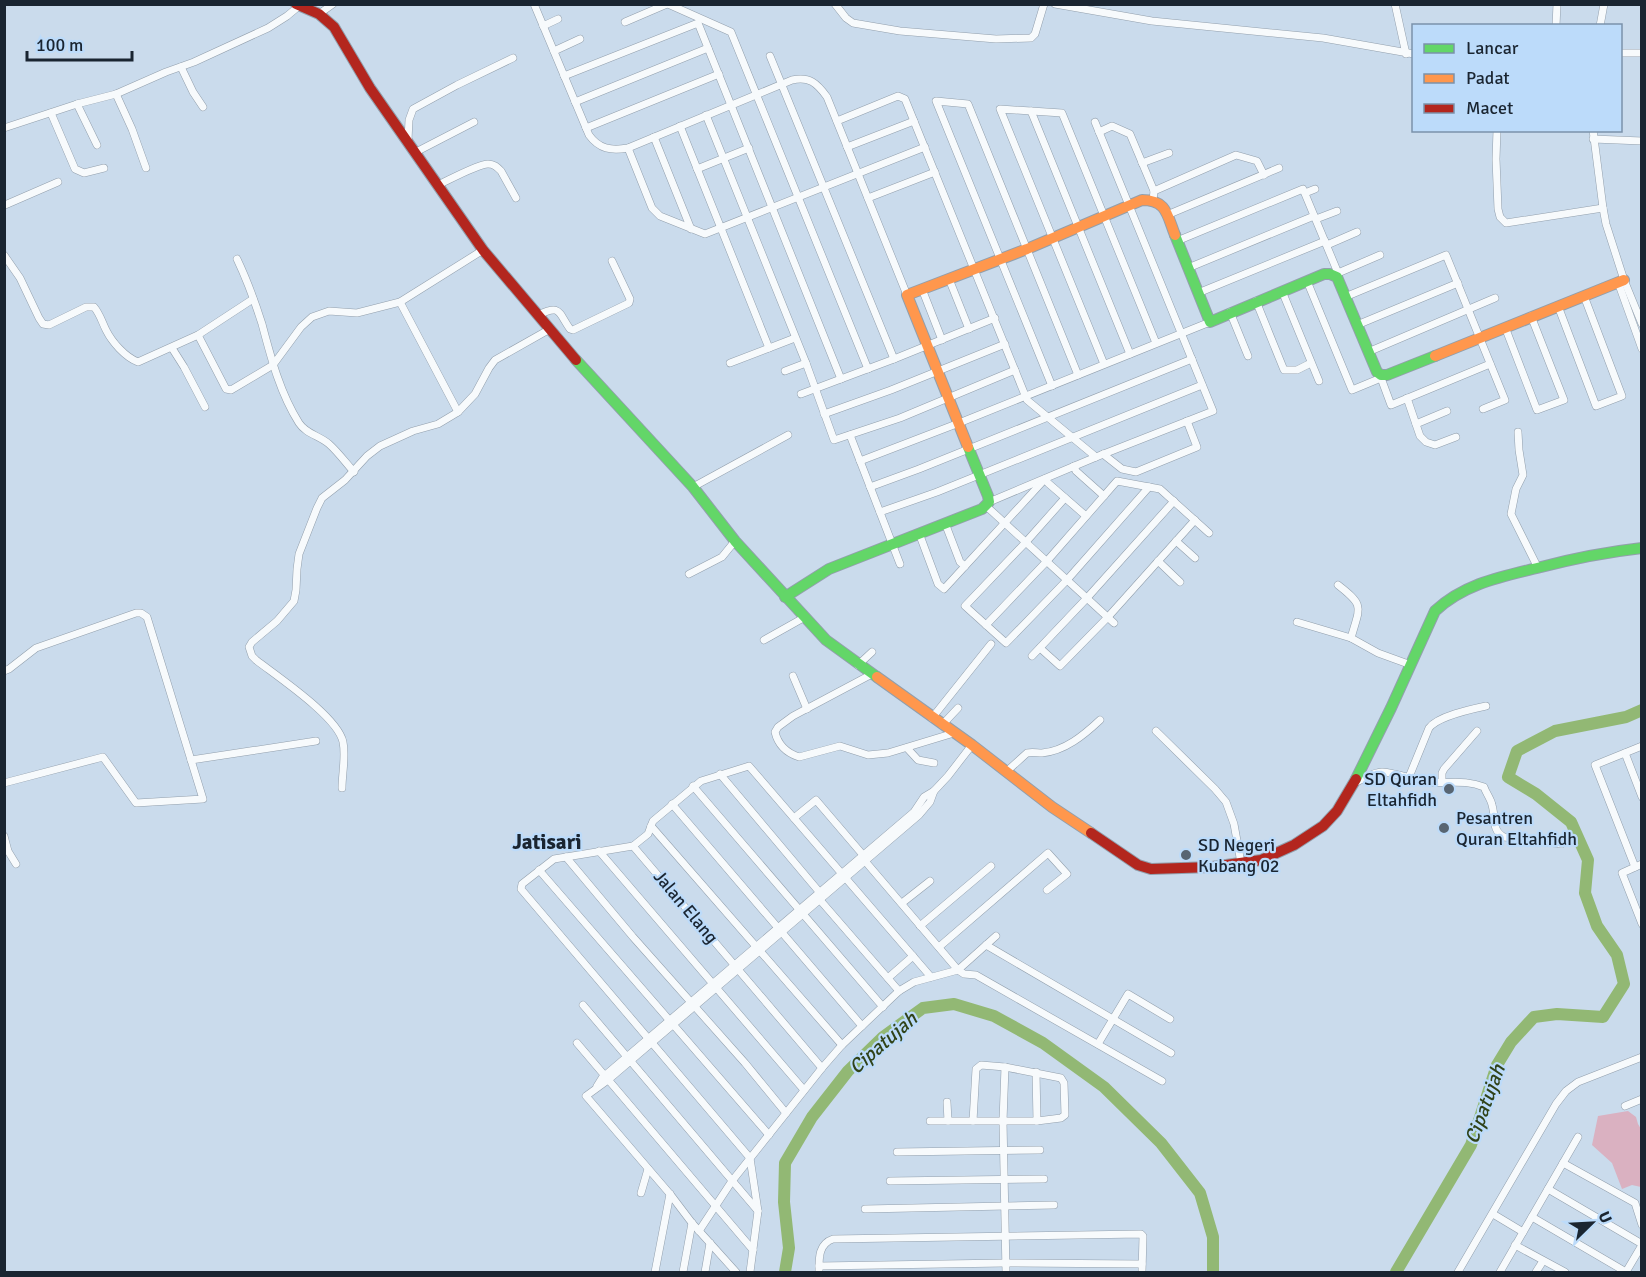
<svg xmlns="http://www.w3.org/2000/svg" width="1646" height="1277" font-family="Signika,sans-serif">
  <rect width="100%" height="100%" fill="#cadbec"/>
  <path fill="#dab1c1" d="M1628 1111 1636 1117 1638 1124 1641 1129V1187L1632 1185 1622 1189 1612 1163 1592 1145 1598 1116Z"/>
  <g fill="none" stroke-linecap="round" stroke-linejoin="round">
    <g stroke="#92b874" stroke-width="12">
      <path d="M785 1272 789 1248 784 1202 785 1163 812 1117 848 1071 883 1037 923 1008 954 1004 994 1016 1043 1043 1104 1087 1161 1143 1200 1193 1213 1237V1272"/>
      <path d="M1396 1272 1471 1145 1497 1065 1511 1042 1534 1017 1557 1014 1603 1017 1624 984 1617 955 1597 926 1585 893 1588 860 1571 822 1536 794 1508 777 1517 751 1555 731 1626 717 1642 710"/>
    </g>
    <defs>
      <g id="street">
        <path d="M534 4 589 135C599 149 611 151 628 148L792 80C809 76 817 83 827 97L907 295"/>
        <path d="M668 4 731 32 868 369"/>
        <path d="M835 4 846 18 853 23 900 31 996 39 1031 38 1035 34 1044 4"/>
        <path d="M1055 4 1152 21 1323 38 1414 54"/>
        <path d="M1395 4 1406 54"/>
        <path d="M319 14 333 4"/>
        <path d="M625 22 667 4"/>
        <path d="M543 26 558 19"/>
        <path d="M1556 26 1557 4"/>
        <path d="M1600 26 1604 4"/>
        <path d="M554 51 580 39"/>
        <path d="M1620 53H1642"/>
        <path d="M770 56 894 359"/>
        <path d="M181 67 193 92 203 107"/>
        <path d="M564 76 698 23 841 379"/>
        <path d="M116 94 132 129 146 168"/>
        <path d="M575 102 708 48"/>
        <path d="M77 104 97 145"/>
        <path d="M1031 111 1130 354"/>
        <path d="M51 113 75 169 84 173 104 168"/>
        <path d="M706 115 806 363 834 440 900 418 1015 370"/>
        <path d="M837 121 898 96 905 99 1027 400 1096 457"/>
        <path d="M680 126 769 348"/>
        <path d="M4 128 77 104 116 94 166 72 194 62 268 28 287 16 299 6"/>
        <path d="M586 128 719 74"/>
        <path d="M1497 130 1496 159 1498 209 1500 217 1506 223 1603 208"/>
        <path d="M1593 130 1603 208 1606 224 1624 280 1642 324"/>
        <path d="M1099 132 1112 126 1130 134 1154 191"/>
        <path d="M654 137 691 229"/>
        <path d="M1593 139 1642 141"/>
        <path d="M408 140 409 120 413 109 457 85 513 58"/>
        <path d="M847 147 914 121"/>
        <path d="M628 148 652 208 660 216 705 234 925 147"/>
        <path d="M416 152 474 122"/>
        <path d="M1142 163 1169 153"/>
        <path d="M697 169 749 148"/>
        <path d="M438 185C449 180 478 164 488 164 494 164 497 167 501 171L516 198"/>
        <path d="M1305 193 1315 189"/>
        <path d="M868 198 935 172"/>
        <path d="M1153 200 1154 191 1236 155 1257 161 1264 175"/>
        <path d="M5 205 58 182"/>
        <path d="M1167 215 1279 168"/>
        <path d="M1316 219 1337 211"/>
        <path d="M1177 241 1303 189 1338 273"/>
        <path d="M1327 245 1357 232"/>
        <path d="M4 255 20 278 39 318 43 324 49 325 86 307H94C100 314 102 322 106 330 112 342 125 357 138 362L198 335 253 299"/>
        <path d="M237 259C247 280 255 302 262 324 271 358 280 393 299 423 306 434 320 436 329 444 338 452 346 463 354 472"/>
        <path d="M1188 268 1314 216"/>
        <path d="M1338 275V273L1380 255"/>
        <path d="M949 279 969 329"/>
        <path d="M1307 281 1352 390 1381 378V375"/>
        <path d="M1618 282 1642 349"/>
        <path d="M922 289 942 340"/>
        <path d="M1282 291 1319 381"/>
        <path d="M1198 293 1325 241"/>
        <path d="M1345 297 1446 255 1505 400 1483 409"/>
        <path d="M1256 301 1284 370H1297L1311 363"/>
        <path d="M400 302 458 412"/>
        <path d="M1558 306 1596 406 1622 396 1584 296"/>
        <path d="M1230 312 1248 356"/>
        <path d="M538 315C561 304 558 312 570 329L573 330 629 303 630 299 612 261"/>
        <path d="M1357 325 1458 283"/>
        <path d="M1505 327 1537 410 1564 400 1531 316"/>
        <path d="M198 335 226 389 231 390 273 365 301 327 312 317 329 311 357 313 400 302 483 250"/>
        <path d="M172 348 184 367 205 407"/>
        <path d="M1368 352 1495 298"/>
        <path d="M730 363 795 338"/>
        <path d="M1104 364 1000 109 1062 113 1156 343"/>
        <path d="M785 371 806 363"/>
        <path d="M1381 378 1391 405 1490 364"/>
        <path d="M1052 386 936 101 968 104 1078 375"/>
        <path d="M801 394 894 359 995 318"/>
        <path d="M1407 398 1420 436 1426 442 1435 445 1456 437"/>
        <path d="M824 414 891 390 1005 344"/>
        <path d="M1416 424 1447 411"/>
        <path d="M1518 432 1519 450 1523 475 1516 489 1511 514 1538 568"/>
        <path d="M850 435 900 564"/>
        <path d="M1103 454 1122 469 1136 472 1197 447 1187 421"/>
        <path d="M860 461 959 423 1210 322"/>
        <path d="M1074 466 1076 471 1104 496"/>
        <path d="M693 487 788 435"/>
        <path d="M870 487 919 469 1192 359"/>
        <path d="M1065 498 1026 542 965 606 1006 643 1067 580 1149 487"/>
        <path d="M989 502 1096 457 1213 411 1095 122"/>
        <path d="M985 505 1114 623"/>
        <path d="M880 512 937 492 1202 385"/>
        <path d="M945 523 960 562 965 566"/>
        <path d="M919 533 938 584 944 589 1045 479 1048 483 1086 516"/>
        <path d="M1176 541 1195 558"/>
        <path d="M1158 561 1180 582"/>
        <path d="M689 574 722 557 735 541"/>
        <path d="M1338 585C1365 606 1360 606 1351 638L1378 653 1411 665"/>
        <path d="M1297 622 1351 638"/>
        <path d="M986 625 1047 561 1117 481 1160 489 1209 533"/>
        <path d="M764 640 805 617"/>
        <path d="M1040 648 1060 666 1108 617 1195 520"/>
        <path d="M1032 656 1087 598 1174 501"/>
        <path d="M858 665 872 652"/>
        <path d="M4 671 9 669 36 648 136 613H141L147 617 203 799 136 803 103 757 4 783"/>
        <path d="M872 674 793 716 778 727 775 732C778 745 787 753 799 757L840 746 868 755 888 753 954 733"/>
        <path d="M793 676 807 709"/>
        <path d="M932 718 991 644"/>
        <path d="M942 725 958 708"/>
        <path d="M1156 731 1215 789 1226 802 1234 824 1241 863"/>
        <path d="M907 748 918 760 934 763"/>
        <path d="M1625 753 1642 797"/>
        <path d="M191 760 316 741"/>
        <path d="M1006 772 1027 753C1032 752 1037 753 1042 753 1065 751 1084 735 1100 720"/>
        <path d="M720 774 821 894"/>
        <path d="M1409 777 1429 728C1438 716 1472 709 1486 706"/>
        <path d="M1356 782C1364 779 1373 772 1382 772 1398 773 1413 780 1428 782 1447 784 1465 779 1484 787 1486 793 1491 799 1492 805 1496 818 1491 830 1504 837L1561 844"/>
        <path d="M1442 782V773L1444 769 1477 731"/>
        <path d="M693 786 883 1007"/>
        <path d="M342 788C342 774 346 756 343 742 338 717 278 677 256 660L252 656 249 647 252 642 277 621 294 601 296 590 297 569 299 554 317 508 322 498 345 480 367 456 380 446 413 431 438 424 458 412 475 394 489 368 495 360 550 329"/>
        <path d="M672 804 862 1026"/>
        <path d="M794 818 816 800 863 855"/>
        <path d="M651 826 842 1045"/>
        <path d="M4 836 8 851 16 864"/>
        <path d="M633 846 822 1068"/>
        <path d="M599 851 804 1090"/>
        <path d="M566 857 633 937 745 1063 786 1113"/>
        <path d="M865 861 958 970 964 974 976 975 1162 1081"/>
        <path d="M1642 864 1622 873 1642 924"/>
        <path d="M1635 867 1595 765 1642 746"/>
        <path d="M539 870 769 1135"/>
        <path d="M820 900 899 991"/>
        <path d="M902 903 930 881"/>
        <path d="M920 926 991 866"/>
        <path d="M986 945 1171 1053"/>
        <path d="M939 947 1048 853 1067 874 1047 890"/>
        <path d="M888 978 913 956"/>
        <path d="M583 1005 758 1211"/>
        <path d="M577 1043 753 1250"/>
        <path d="M1098 1044 1128 994 1170 1019"/>
        <path d="M1005 1067 1003 1121 1006 1272"/>
        <path d="M597 1086 602 1078 914 812 924 797 934 791 948 776 972 745"/>
        <path d="M947 1102 948 1121"/>
        <path d="M1625 1106 1642 1099"/>
        <path d="M930 1121H1037L1036 1072"/>
        <path d="M973 1121 976 1069 981 1065 1005 1067 1061 1078 1064 1083 1065 1115 1061 1118 1037 1121"/>
        <path d="M897 1152 1040 1150"/>
        <path d="M1563 1163 1635 1203 1642 1225"/>
        <path d="M890 1181 1044 1179"/>
        <path d="M1548 1189 1642 1244"/>
        <path d="M641 1193 648 1169"/>
        <path d="M865 1209 1054 1205"/>
        <path d="M1493 1214 1523 1232"/>
        <path d="M1532 1217 1626 1272"/>
        <path d="M699 1231 732 1181 822 1068 842 1045 899 991 914 982 958 970 996 936"/>
        <path d="M1515 1245 1565 1272"/>
        <path d="M819 1266 1005 1263 1142 1264"/>
        <path d="M655 1272 670 1194"/>
        <path d="M683 1272 692 1223"/>
        <path d="M705 1272 710 1243"/>
        <path d="M736 1272 692 1223 670 1194 586 1096 608 1080 919 815 930 802 934 791"/>
        <path d="M750 1272 758 1211 750 1158 521 889 522 884 554 859 633 846 648 834 653 821 701 781 749 766 931 977"/>
        <path d="M819 1272C819 1259 818 1244 833 1239L1141 1234 1143 1236 1142 1272"/>
        <path d="M1458 1272 1556 1104 1566 1091 1578 1082 1642 1057"/>
        <path d="M1500 1272 1578 1137"/>
        <path d="M1536 1272 1543 1261"/>
        <path d="M1626 1272 1642 1245"/>
      </g>
      <g id="fast">
        <path d="M1175 235 1210 322 1324 274H1330L1337 277 1377 372 1381 375H1387L1435 356"/>
        <path d="M576 360 693 487 735 541 826 640 877 677"/>
        <path d="M785 597 829 569 982 509 989 502 988 496 968 447"/>
        <path d="M1356 779 1391 708 1435 611C1464 584 1500 577 1537 568 1571 559 1606 552 1642 548"/>
      </g>
      <g id="slow">
        <path d="M1435 356 1624 280"/>
        <path d="M968 447 907 295 1027 249 1142 200C1167 200 1167 215 1175 235"/>
        <path d="M877 677 972 745 1052 807 1091 833"/>
      </g>
      <g id="jam">
        <path d="M296 4 319 14 334 27 370 88 483 250 576 360"/>
        <path d="M1091 833 1138 865 1151 869 1212 867 1261 860 1294 845 1323 826 1337 811 1356 779"/>
      </g>
    </defs>
    <use href="#street" stroke="#929fac" stroke-width="8"/>
    <use href="#fast" stroke="#929fac" stroke-width="12"/>
    <use href="#slow" stroke="#929fac" stroke-width="12"/>
    <use href="#jam" stroke="#929fac" stroke-width="12"/>
    <use href="#street" stroke="#f7fafc" stroke-width="7"/>
    <use href="#fast" stroke="#63d668" stroke-width="10"/>
    <use href="#slow" stroke="#ff974d" stroke-width="10"/>
    <use href="#jam" stroke="#b3261e" stroke-width="10"/>
  </g>
  <g fill="#586572" stroke="#bcdbfa" stroke-width="2">
    <circle cx="1449" cy="789" r="6"/>
    <circle cx="1444" cy="828" r="6"/>
    <circle cx="1186" cy="855" r="6"/>
  </g>
  <g text-anchor="middle" dominant-baseline="central" stroke-width="4.5" stroke-linejoin="round" paint-order="stroke">
    <g font-size="18" fill="#1a2531" stroke="#bcdbfa" text-anchor="start">
      <text x="1437" y="779" text-anchor="end">SD Quran<tspan x="1437" dy="21">Eltahfidh</tspan></text>
      <text x="1456" y="818">Pesantren<tspan x="1456" dy="21">Quran Eltahfidh</tspan></text>
      <text x="1198" y="845">SD Negeri<tspan x="1198" dy="21">Kubang 02</tspan></text>
    </g>
    <g font-size="18" fill="#1a2531" stroke="#bcdbfa">
      <text transform="translate(686 907) rotate(50)">Jalan Elang</text>
    </g>
    <g font-size="20" font-style="italic" fill="#304319" stroke="#bcdbfa">
      <text transform="translate(883 1043) rotate(-41)">Cipatujah</text>
      <text transform="translate(1485 1104) rotate(-70)">Cipatujah</text>
    </g>
    <g font-size="21" font-weight="bold" fill="#1a2531" stroke="#bcdbfa">
      <text x="547" y="842">Jatisari</text>
    </g>
  </g>
  <rect width="1646" height="1277" fill="none" stroke="#1a2531" stroke-width="12"/>
  <rect x="1412" y="24" width="210" height="108" fill="#bcdbfa" stroke="#7b92aa" stroke-width="1.5"/>
  <rect x="1424" y="44" width="30" height="9" fill="#63d668" stroke="#7b92aa" stroke-width="1.5"/>
  <text x="1466" y="54" font-size="18" fill="#1a2531">Lancar</text>
  <rect x="1424" y="74" width="30" height="9" fill="#ff974d" stroke="#7b92aa" stroke-width="1.5"/>
  <text x="1466" y="84" font-size="18" fill="#1a2531">Padat</text>
  <rect x="1424" y="104" width="30" height="9" fill="#b3261e" stroke="#7b92aa" stroke-width="1.5"/>
  <text x="1466" y="114" font-size="18" fill="#1a2531">Macet</text>
  <g transform="translate(1592 1223) rotate(66)" stroke="#bcdbfa" stroke-width="4.5" paint-order="stroke">
  <path d="M0-4.5L10 22L0 15L-10 22Z" fill="#1a2531"/>
  <text y="-9" font-size="16" font-weight="bold" text-anchor="middle" fill="#1a2531">U</text>
  </g>
  <path d="M27 51v9h105v-9" fill="none" stroke="#1a2531" stroke-width="3"/>
  <text x="36" y="51" font-size="18" fill="#1a2531" stroke="#bcdbfa" stroke-width="4.5" paint-order="stroke">100 m</text>
</svg>
